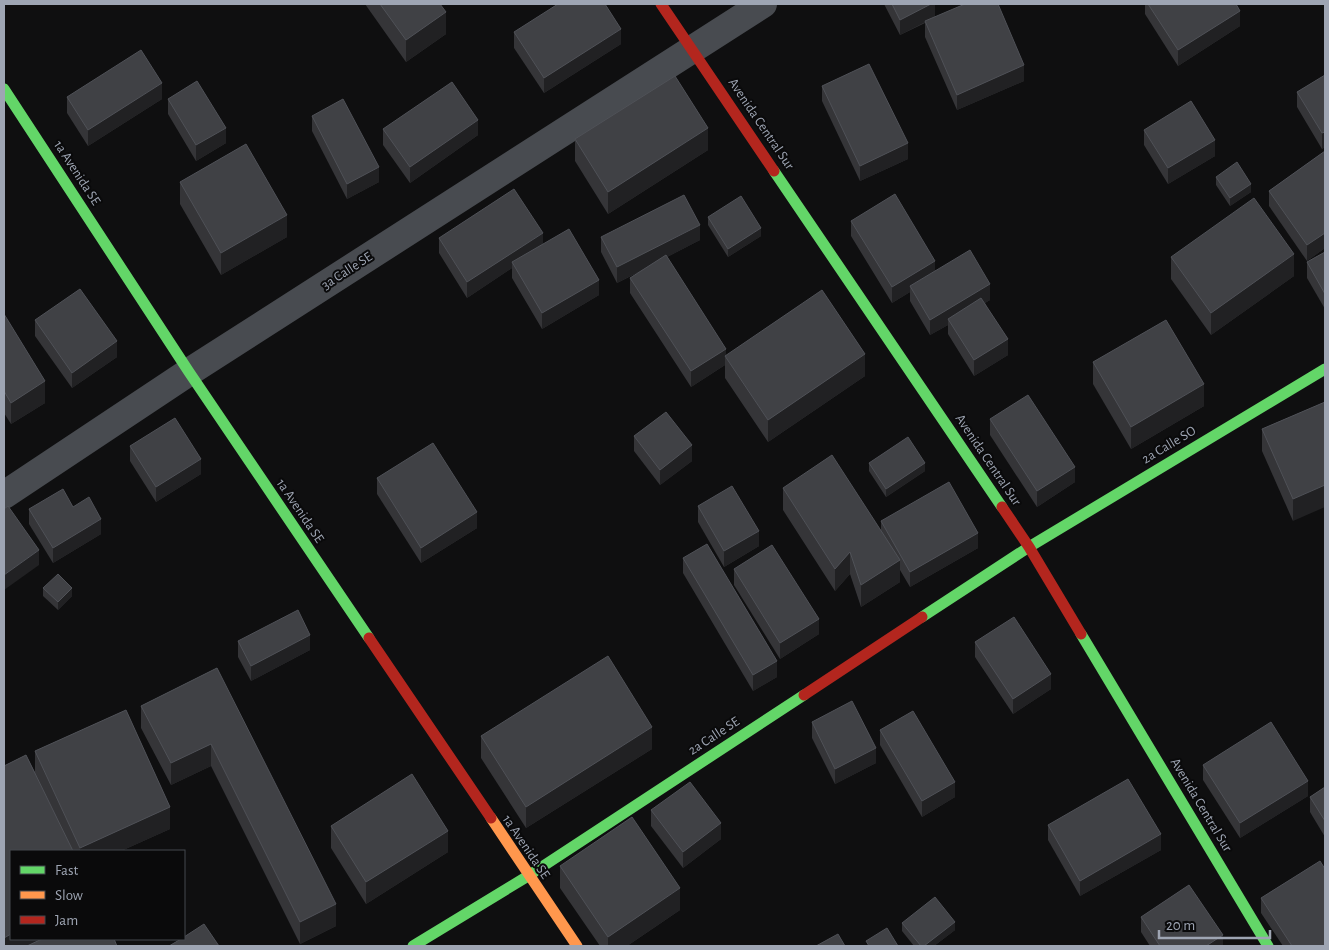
<svg xmlns="http://www.w3.org/2000/svg" width="1329" height="950" font-family="'Alegreya Sans',sans-serif">
  <rect width="100%" height="100%" fill="#0f0f10"/>
  <g fill="none" stroke-linecap="round" stroke-linejoin="round">
    <path stroke="#484b50" stroke-width="28" d="M4 495 189 372 763 4"/>
    <g stroke="#63d668" stroke-width="11">
      <path d="M4 89 189 372 369 638"/>
      <path d="M774 171 1002 507"/>
      <path d="M922 617 1029 547 1325 369"/>
      <path d="M1081 634 1268 946"/>
      <path d="M413 946 528 876 804 695"/>
    </g>
    <path stroke="#ff974d" stroke-width="11" d="M491 818 577 946"/>
    <g stroke="#b3261e" stroke-width="11">
      <path d="M661 4 774 171"/>
      <path d="M1002 507 1029 547 1081 634"/>
      <path d="M369 638 491 818"/>
      <path d="M804 695 922 617"/>
    </g>
  </g>
  <g fill="#353538">
    <path d="M365 4H440L446 34 406 62Z"/>
    <path d="M884 4H935V17L1024 81 957 110 925 37V23L900 35Z"/>
    <path d="M1145 4H1236L1240 26 1178 66 1145 14Z"/>
    <path d="M514 32 621 44 544 93 514 48Z"/>
    <path d="M1325 76V147L1322 149 1297 107V92Z"/>
    <path d="M822 86 908 159 860 181 822 101Z"/>
    <path d="M67 97 162 99 88 146 67 113Z"/>
    <path d="M168 99 226 143 196 161 168 114Z"/>
    <path d="M312 116 379 182 347 199 312 131Z"/>
    <path d="M383 129 478 135 410 183 383 145Z"/>
    <path d="M1144 130 1215 156 1168 184 1144 145Z"/>
    <path d="M575 139 708 150 608 214 575 161Z"/>
    <path d="M1325 151V248L1307 261 1269 206V191Z"/>
    <path d="M1216 177 1251 192 1230 206 1216 185Z"/>
    <path d="M180 182 287 237 221 275 180 204Z"/>
    <path d="M708 217 761 236 728 257 708 225Z"/>
    <path d="M851 221 935 270 990 300 985 303 1008 355 974 376 948 334V325L930 335 910 301V292L892 303 851 236Z"/>
    <path d="M601 237 700 240 667 257 726 355 865 376 768 442 725 378V365L691 387 630 293V278L647 268 617 283 601 252Z"/>
    <path d="M439 238 543 244 599 295 542 329 512 278V268L467 298 439 253Z"/>
    <path d="M1325 252V309L1307 278V262Z"/>
    <path d="M1171 257 1294 276 1211 335 1171 279Z"/>
    <path d="M4 314 45 403 11 424 4 413Z"/>
    <path d="M35 320 117 357 72 388 35 336Z"/>
    <path d="M1093 362 1204 406 1131 449 1093 384Z"/>
    <path d="M1325 402 1293 521 1262 451V429Z"/>
    <path d="M990 419 1075 482 1037 507 990 435Z"/>
    <path d="M634 436 692 461 660 485 634 451Z"/>
    <path d="M130 446 201 474 156 502 130 461Z"/>
    <path d="M869 463 925 471 886 497 869 471Z"/>
    <path d="M377 478 477 528 421 563 377 494Z"/>
    <path d="M783 488 881 530V521L978 548 910 587 900 570V582L861 607 850 574 835 591 783 510Z"/>
    <path d="M698 506 759 546 724 567 698 522Z"/>
    <path d="M73 507 101 534 53 563 29 524V509Z"/>
    <path d="M683 558 777 677 753 691 683 573Z"/>
    <path d="M734 569 819 634 780 659 734 585Z"/>
    <path d="M43 588 72 596 58 610 43 596Z"/>
    <path d="M238 641 310 650 251 681 238 657Z"/>
    <path d="M975 642 1051 689 1013 714 975 657Z"/>
    <path d="M217 668 336 926 300 944 211 766 171 785 141 728V706Z"/>
    <path d="M126 710 170 807V829L121 851H11V939H114L117 946H4V766L26 755 35 772V751Z"/>
    <path d="M812 722 876 763 835 784 812 738Z"/>
    <path d="M880 730 955 797 922 817 880 745Z"/>
    <path d="M481 736 652 749 526 828 481 758Z"/>
    <path d="M1203 765 1308 796 1240 838 1203 780Z"/>
    <path d="M1325 787V837L1310 812V797Z"/>
    <path d="M651 810 721 839 683 868 651 826Z"/>
    <path d="M1048 825 1161 850 1080 896 1048 840Z"/>
    <path d="M331 826 448 852 366 904 331 848Z"/>
    <path d="M560 866 680 910 627 946H600L560 888Z"/>
    <path d="M1261 898 1325 946H1283L1261 913Z"/>
    <path d="M1141 917 1223 946H1150L1141 932Z"/>
    <path d="M902 923 955 930 934 946H914L902 931Z"/>
  </g>
  <g fill="#212123">
    <path d="M931 4H935V17L900 35V20Z"/>
    <path d="M1240 11V26L1178 66V50Z"/>
    <path d="M446 12V34L406 62V40Z"/>
    <path d="M621 29V44L544 93V78Z"/>
    <path d="M1024 65V81L957 110V95Z"/>
    <path d="M162 83V99L88 146V130Z"/>
    <path d="M478 120V135L410 183V167Z"/>
    <path d="M226 128V143L196 161V145Z"/>
    <path d="M708 128V150L608 214V192Z"/>
    <path d="M1325 132V147L1322 149V133Z"/>
    <path d="M1215 140V156L1168 184V168Z"/>
    <path d="M908 143V159L860 181V166Z"/>
    <path d="M379 167V182L347 199V184Z"/>
    <path d="M1251 184V192L1230 206V198Z"/>
    <path d="M287 215V237L221 275V253Z"/>
    <path d="M700 225V240L617 283V267Z"/>
    <path d="M761 228V236L728 257V249Z"/>
    <path d="M543 233V248L512 262V268L467 298V282Z"/>
    <path d="M1325 233V248L1307 261V245Z"/>
    <path d="M1294 254V276L1211 335V313Z"/>
    <path d="M935 261V276L910 286V292L892 303V287Z"/>
    <path d="M599 280V295L542 329V313Z"/>
    <path d="M990 284V300L951 323 948 319V325L930 335V320Z"/>
    <path d="M1008 339V355L974 376V360Z"/>
    <path d="M117 341V357L72 388V373Z"/>
    <path d="M726 349V358L725 356V365L691 387V371Z"/>
    <path d="M865 354V376L768 442V420Z"/>
    <path d="M45 381V403L11 424V403Z"/>
    <path d="M1204 384V406L1131 449V427Z"/>
    <path d="M692 445V461L660 485V470Z"/>
    <path d="M201 459V474L156 502V487Z"/>
    <path d="M925 463V471L886 497V489Z"/>
    <path d="M1075 467V482L1037 507V491Z"/>
    <path d="M1325 485V507L1293 521V499Z"/>
    <path d="M477 512V528L421 563V548Z"/>
    <path d="M101 519V534L53 563V548Z"/>
    <path d="M759 531V546L724 567V551Z"/>
    <path d="M978 533V548L910 587V572Z"/>
    <path d="M39 550V565L4 590V575Z"/>
    <path d="M850 552V574L835 591V569Z"/>
    <path d="M900 560V582L861 607V585Z"/>
    <path d="M72 588V596L58 610V602Z"/>
    <path d="M819 619V634L780 659V643Z"/>
    <path d="M310 635V650L251 681V666Z"/>
    <path d="M777 661V677L753 691V675Z"/>
    <path d="M1051 674V689L1013 714V699Z"/>
    <path d="M652 727V749L526 828V807Z"/>
    <path d="M211 744V766L171 785V763Z"/>
    <path d="M876 748V763L835 784V769Z"/>
    <path d="M1308 781V796L1240 838V823Z"/>
    <path d="M955 782V797L922 817V801Z"/>
    <path d="M170 807V829L121 851H80V848Z"/>
    <path d="M721 823V839L683 868V852Z"/>
    <path d="M448 831V852L366 904V882Z"/>
    <path d="M1161 834V850L1080 896V881Z"/>
    <path d="M680 888V910L627 946H608V937Z"/>
    <path d="M336 904V926L300 944V922Z"/>
    <path d="M955 922V930L934 946H924Z"/>
    <path d="M11 934V939H58L43 946H4V938Z"/>
    <path d="M1223 935V946H1206Z"/>
  </g>
  <g fill="#404145" stroke="#4f5157">
    <path d="M380 4H440L446 12 406 40Z"/>
    <path d="M558 4H605L621 29 544 78 514 32Z"/>
    <path d="M892 4H931L900 20Z"/>
    <path d="M965 4H998L1024 65 957 95 925 21Z"/>
    <path d="M1148 4H1236L1240 11 1178 50Z"/>
    <path d="M141 50 162 83 88 130 67 97Z"/>
    <path d="M869 64 908 143 860 166 822 86Z"/>
    <path d="M1325 75V132L1322 133 1297 92Z"/>
    <path d="M675 76 708 128 608 192 575 139Z"/>
    <path d="M197 81 226 128 196 145 168 99Z"/>
    <path d="M452 82 478 120 410 167 383 129Z"/>
    <path d="M343 99 379 167 347 184 312 116Z"/>
    <path d="M1191 101 1215 140 1168 168 1144 130Z"/>
    <path d="M246 144 287 215 221 253 180 182Z"/>
    <path d="M1325 151V233L1307 245 1269 191Z"/>
    <path d="M1237 162 1251 184 1230 198 1216 177Z"/>
    <path d="M514 189 543 233 467 282 439 238Z"/>
    <path d="M895 194 935 261 892 287 851 221Z"/>
    <path d="M684 195 700 225 617 267 601 237Z"/>
    <path d="M741 196 761 228 728 249 708 217Z"/>
    <path d="M1254 198 1294 254 1211 313 1171 257Z"/>
    <path d="M569 229 599 280 542 313 512 262Z"/>
    <path d="M970 250 990 284 930 320 910 286Z"/>
    <path d="M1325 252V294L1307 262Z"/>
    <path d="M666 255 726 349 691 371 630 278Z"/>
    <path d="M80 289 117 341 72 373 35 320Z"/>
    <path d="M822 290 865 354 768 420 725 356Z"/>
    <path d="M981 298 1008 339 974 360 948 319Z"/>
    <path d="M4 314 45 381 11 403 4 391Z"/>
    <path d="M1166 320 1204 384 1131 427 1093 362Z"/>
    <path d="M1028 395 1075 467 1037 491 990 419Z"/>
    <path d="M1325 402V485L1293 499 1262 429Z"/>
    <path d="M666 412 692 445 660 470 634 436Z"/>
    <path d="M175 418 201 459 156 487 130 446Z"/>
    <path d="M908 437 925 463 886 489 869 463Z"/>
    <path d="M433 443 477 512 421 548 377 478Z"/>
    <path d="M832 455 900 560 861 585 850 552 835 569 783 488Z"/>
    <path d="M949 482 978 533 910 572 881 521Z"/>
    <path d="M732 486 759 531 724 551 698 506Z"/>
    <path d="M63 489 73 507 89 497 101 519 53 548 29 509Z"/>
    <path d="M8 506 39 550 4 575V509Z"/>
    <path d="M707 544 777 661 753 675 683 558Z"/>
    <path d="M772 545 819 619 780 643 734 569Z"/>
    <path d="M58 574 72 588 58 602 43 588Z"/>
    <path d="M298 610 310 635 251 666 238 641Z"/>
    <path d="M1014 617 1051 674 1013 699 975 642Z"/>
    <path d="M608 656 652 727 526 807 481 736Z"/>
    <path d="M217 668 336 904 300 922 211 744 171 763 141 706Z"/>
    <path d="M852 701 876 748 835 769 812 722Z"/>
    <path d="M126 710 170 807 80 848 35 751Z"/>
    <path d="M913 711 955 782 922 801 880 730Z"/>
    <path d="M1271 722 1308 781 1240 823 1203 765Z"/>
    <path d="M26 755 73 851H11V934L4 938V766Z"/>
    <path d="M412 774 448 831 366 882 331 826Z"/>
    <path d="M1128 779 1161 834 1080 881 1048 825Z"/>
    <path d="M690 782 721 823 683 852 651 810Z"/>
    <path d="M1325 787V821L1310 797Z"/>
    <path d="M632 817 680 888 608 937 560 866Z"/>
    <path d="M1320 861 1325 869V946H1292L1261 898Z"/>
    <path d="M1189 885 1223 935 1206 946H1160L1141 917Z"/>
    <path d="M935 897 955 922 924 946H921L902 923Z"/>
    <path d="M204 924 219 946H169L181 939H184V937Z"/>
    <path d="M887 928 898 946H869L866 941Z"/>
    <path d="M838 934 845 946H816Z"/>
    <path d="M42 939H114L117 946H27Z"/>
  </g>
  <g text-anchor="middle" dominant-baseline="central" stroke-width="4" stroke-linejoin="round" paint-order="stroke">
    <g font-size="14" fill="#9ea5b3" stroke="#0a0a0b">
      <text transform="translate(761 124) rotate(56)">Avenida Central Sur</text>
      <text transform="translate(77 173) rotate(57)">1a Avenida SE</text>
      <text transform="translate(347 271) rotate(-33)">3a Calle SE</text>
      <text transform="translate(1169 445) rotate(-31)">2a Calle SO</text>
      <text transform="translate(988 460) rotate(56)">Avenida Central Sur</text>
      <text transform="translate(300 511) rotate(56)">1a Avenida SE</text>
      <text transform="translate(714 736) rotate(-33)">2a Calle SE</text>
      <text transform="translate(1201 805) rotate(59)">Avenida Central Sur</text>
      <text transform="translate(526 847) rotate(56)">1a Avenida SE</text>
    </g>
  </g>
  <rect width="1329" height="950" fill="none" stroke="#9ea5b3" stroke-width="10"/>
  <rect x="10" y="850" width="175" height="90" fill="#0a0a0b" stroke="#45484e"/>
  <rect x="20" y="866" width="25" height="8" fill="#63d668" stroke="#45484e"/>
  <text x="55" y="875" font-size="15" fill="#9ea5b3">Fast</text>
  <rect x="20" y="891" width="25" height="8" fill="#ff974d" stroke="#45484e"/>
  <text x="55" y="900" font-size="15" fill="#9ea5b3">Slow</text>
  <rect x="20" y="916" width="25" height="8" fill="#b3261e" stroke="#45484e"/>
  <text x="55" y="925" font-size="15" fill="#9ea5b3">Jam</text>
  <path d="M1159 930v8h111v-8" fill="none" stroke="#9ea5b3" stroke-width="2.5"/>
  <text x="1166" y="930" font-size="15" fill="#9ea5b3" stroke="#0a0a0b" stroke-width="4" paint-order="stroke">20 m</text>
</svg>
